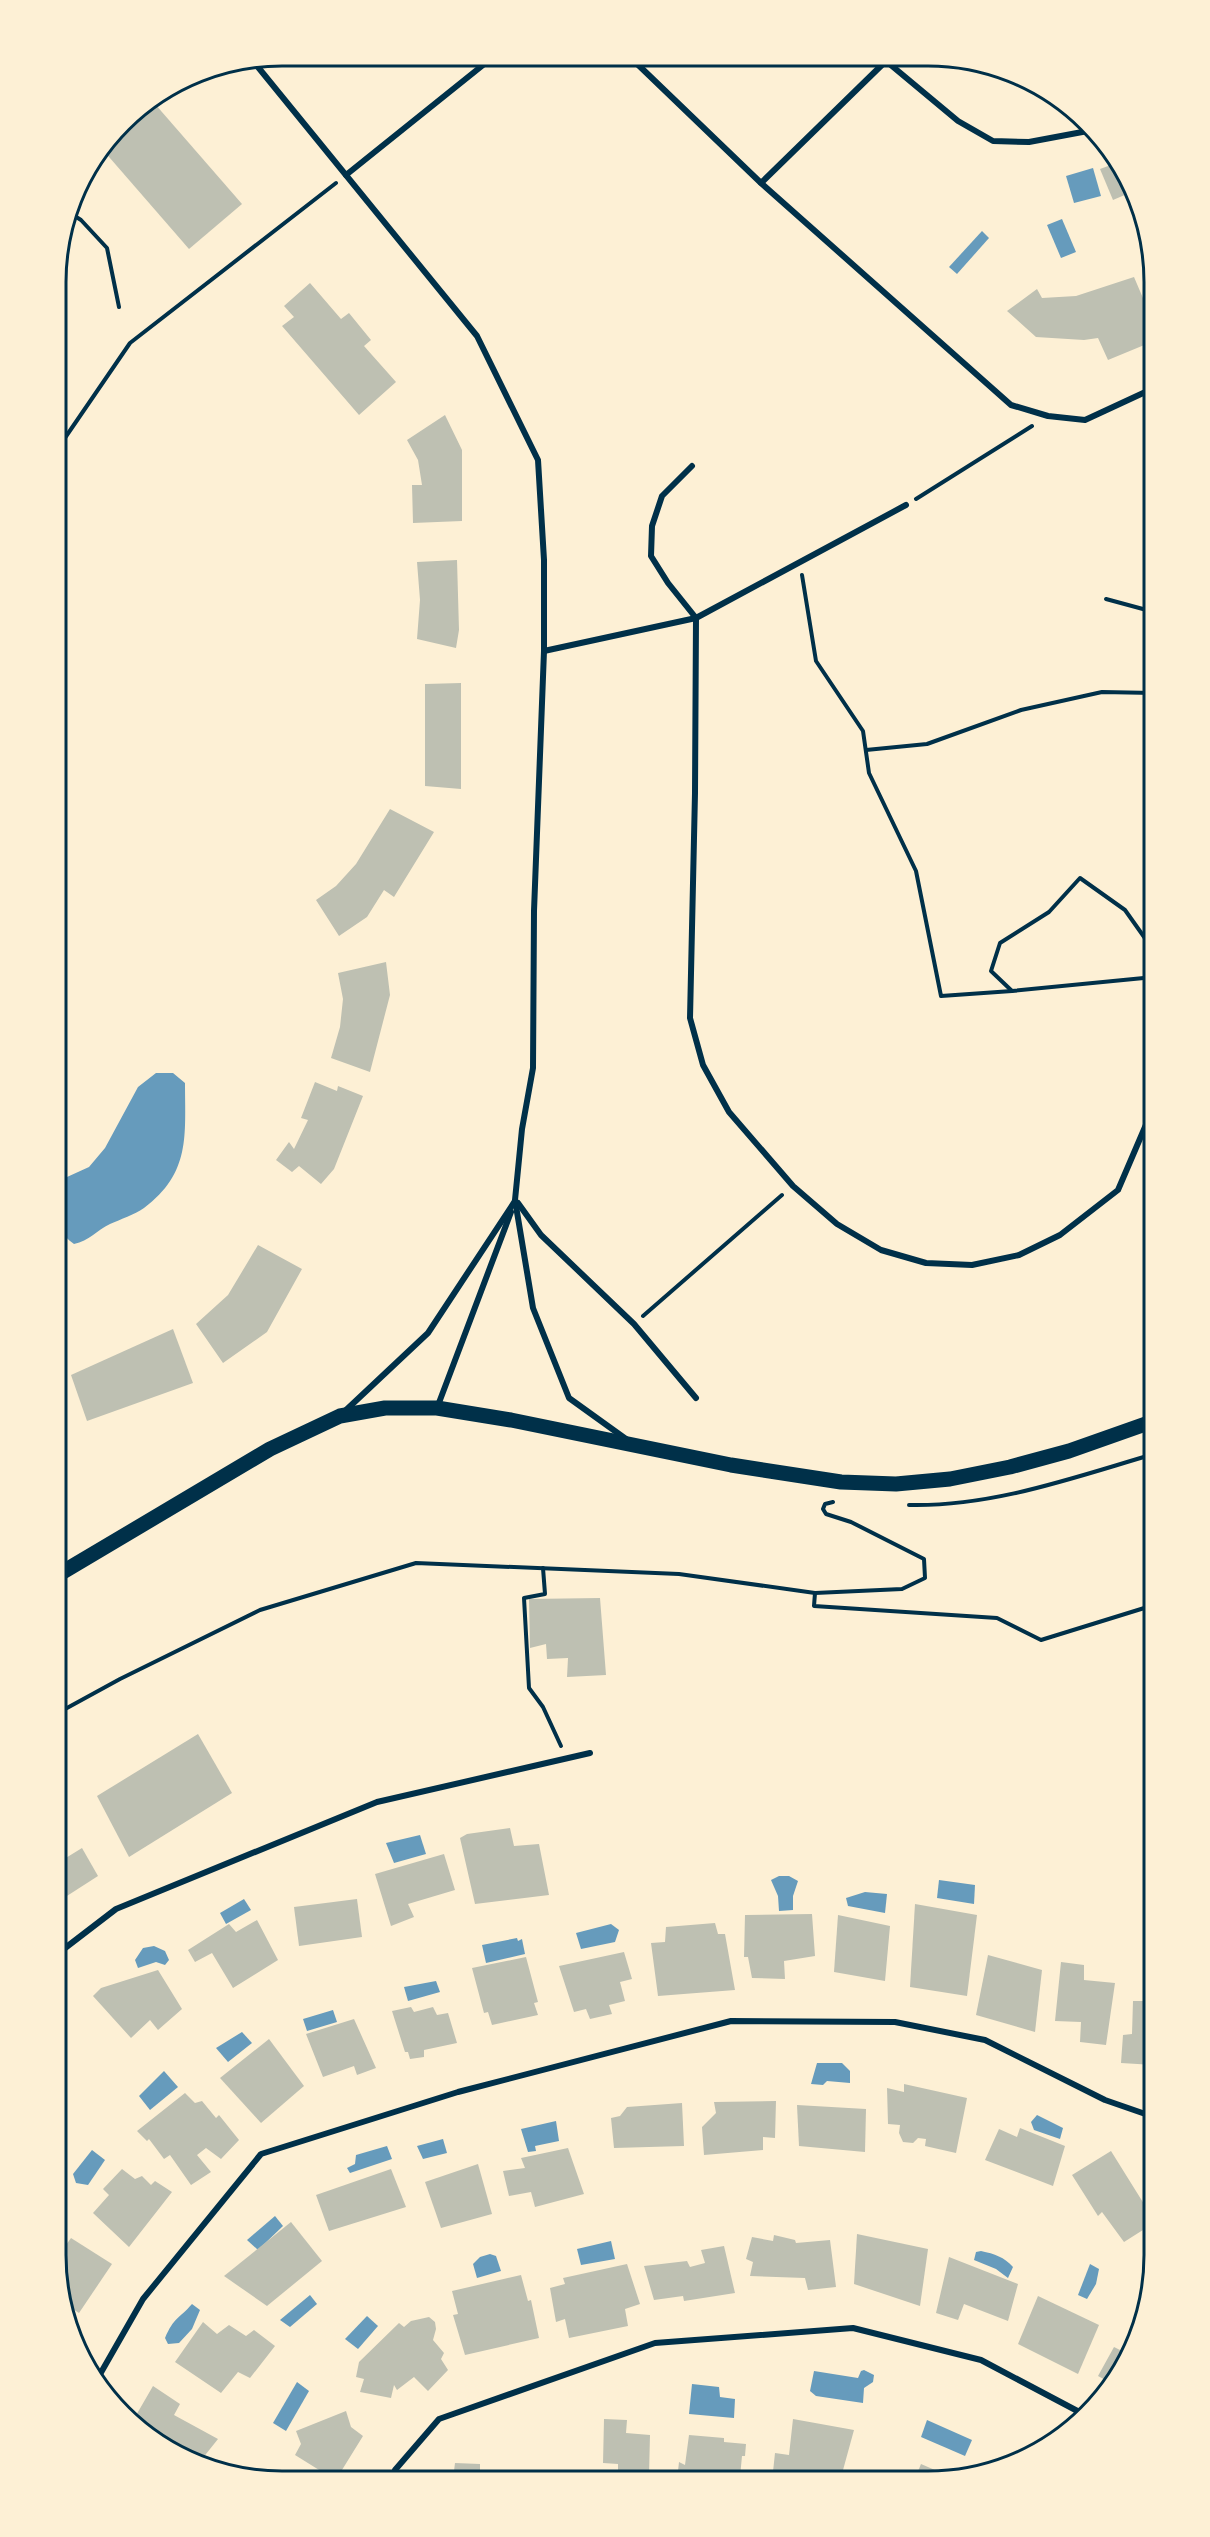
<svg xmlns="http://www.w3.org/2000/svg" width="1210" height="2537" font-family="Rubik,sans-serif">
  <rect width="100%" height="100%" fill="#fdf0d5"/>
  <g fill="#669bbc">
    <path d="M1093 168 1101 196 1074 203 1066 176Z"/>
    <path d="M1062 219 1076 252 1061 258 1047 225Z"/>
    <path d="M982 231 989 238 957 274 949 267Z"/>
    <path d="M156 1073H173L185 1083C185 1135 191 1173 144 1208 134 1215 121 1219 110 1224 97 1230 89 1241 74 1244 50 1227 56 1209 56 1182L89 1167 105 1148 138 1087Z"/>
    <path d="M420 1835 426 1854 394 1863 386 1843Z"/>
    <path d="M779 1876H789L798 1881 793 1896V1910L779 1911 778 1896 771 1880Z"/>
    <path d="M939 1880 975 1885 974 1904 937 1898Z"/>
    <path d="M865 1892 887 1894 885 1913 848 1906 846 1898Z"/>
    <path d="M244 1899 251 1910 226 1924 220 1913Z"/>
    <path d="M611 1924 619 1930 615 1942 581 1949 576 1933Z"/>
    <path d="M517 1938 518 1941 522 1939 525 1954 486 1963 482 1945Z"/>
    <path d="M154 1946 165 1951 169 1960 165 1965 156 1962 138 1968 135 1960 143 1948Z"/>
    <path d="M436 1981 440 1992 408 2001 404 1987Z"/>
    <path d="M333 2010 337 2022 307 2031 303 2019Z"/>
    <path d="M242 2032 252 2043 228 2062 216 2048Z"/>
    <path d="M817 2063H842L850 2071V2083L827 2081 823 2085 811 2084Z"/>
    <path d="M164 2071 178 2087 150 2110 139 2096Z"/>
    <path d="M1037 2115 1063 2128 1060 2139 1034 2130 1031 2122Z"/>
    <path d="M556 2121 559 2141 535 2146 536 2151 528 2152 521 2129Z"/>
    <path d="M443 2139 447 2153 423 2159 417 2146Z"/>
    <path d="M387 2146 392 2159 350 2173 347 2168 355 2164 356 2155Z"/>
    <path d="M92 2150 105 2160 88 2185 76 2183 73 2174Z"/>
    <path d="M275 2216 283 2226 258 2250 247 2240Z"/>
    <path d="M611 2241 615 2259 581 2265 577 2249Z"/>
    <path d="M981 2251C995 2254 1004 2257 1013 2267L1008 2278 996 2269 974 2260 976 2252Z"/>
    <path d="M490 2254 496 2256 501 2271 477 2278 473 2264 480 2257Z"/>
    <path d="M1090 2264 1099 2269 1096 2284 1087 2299 1078 2295Z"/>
    <path d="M310 2295 317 2304 290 2327 280 2320Z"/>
    <path d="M192 2304 200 2310 192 2329 179 2343 168 2344 165 2338C174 2317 179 2319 192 2304Z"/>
    <path d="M367 2316 378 2326 358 2349 345 2339Z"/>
    <path d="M864 2370 874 2375 873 2382 864 2388 863 2403 816 2396 810 2391 814 2371 858 2378 861 2371Z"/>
    <path d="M297 2382 309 2391 286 2431 273 2423Z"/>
    <path d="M692 2384 719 2387 720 2397 735 2399 734 2418 689 2414Z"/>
    <path d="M927 2420 972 2440 965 2456 921 2437Z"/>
  </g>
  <g fill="#bec0b2">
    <path d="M155 104 242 204 189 249 103 150Z"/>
    <path d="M1119 162 1124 168 1134 191 1113 200 1100 169Z"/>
    <path d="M1134 277 1154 324V341L1108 360 1098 338 1084 340 1036 337 1007 311 1037 289 1042 298 1076 296Z"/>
    <path d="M310 283 341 319 349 313 371 340 364 346 396 382 359 415 282 326 294 317 284 306Z"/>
    <path d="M445 415 462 450V521L413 523 412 485H422L418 460 407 440Z"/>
    <path d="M457 560 459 630 456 648 417 639 420 600 417 562Z"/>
    <path d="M461 683V789L425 786V684Z"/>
    <path d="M390 809 434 832 394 897 384 890 367 917 339 936 316 900 336 886 356 864Z"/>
    <path d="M386 962 390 995 370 1072 331 1058 340 1027 343 999 338 973Z"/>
    <path d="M315 1082 337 1091 338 1086 363 1096 334 1169 321 1184 299 1166 292 1172 276 1160 289 1142 294 1149 308 1120 301 1118Z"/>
    <path d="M258 1245 302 1269 267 1332 223 1363 196 1324 228 1295Z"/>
    <path d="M173 1329 193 1383 87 1421 71 1375Z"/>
    <path d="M600 1598 606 1675 567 1677 568 1658 547 1659 546 1644 530 1648 529 1599Z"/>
    <path d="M198 1734 232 1793 129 1857 97 1796Z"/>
    <path d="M510 1828 514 1846 539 1844 549 1895 475 1904 460 1838 467 1834Z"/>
    <path d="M82 1848 98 1876 56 1903V1864Z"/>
    <path d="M444 1854 455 1890 408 1904 414 1917 391 1926 375 1874Z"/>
    <path d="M357 1899 362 1937 299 1946 294 1907Z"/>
    <path d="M915 1904 977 1915 967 1996 910 1987Z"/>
    <path d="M812 1914 815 1956 784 1961 785 1979 752 1978 748 1957H744L745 1915Z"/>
    <path d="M838 1915 890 1926 885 1981 834 1972Z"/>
    <path d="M257 1920 278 1960 233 1988 212 1953 195 1962 188 1950 229 1924 236 1932Z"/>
    <path d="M715 1923 718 1934H725L735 1990 658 1996 651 1943 665 1942 666 1927Z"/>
    <path d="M624 1952 632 1979 620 1982 625 2001 609 2005 612 2014 590 2019 586 2009 574 2012 559 1966Z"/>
    <path d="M988 1955 1042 1970 1035 2032 976 2015Z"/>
    <path d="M526 1957 538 2002 534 2003 538 2015 492 2025 488 2012 484 2013 472 1968Z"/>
    <path d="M1061 1962 1084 1965V1980L1115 1983 1106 2045 1080 2042 1081 2022 1055 2021Z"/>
    <path d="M158 1970 182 2009 158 2030 150 2020 131 2038 93 1996 101 1988Z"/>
    <path d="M1133 2001H1154V2065L1121 2063 1123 2035 1132 2034Z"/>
    <path d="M411 2007 414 2012 433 2007 437 2015 448 2013 457 2043 424 2050V2057L410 2059 408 2052H405L392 2011Z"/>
    <path d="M354 2019 376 2068 357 2075 354 2066 323 2077 306 2034Z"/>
    <path d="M269 2039 304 2086 261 2123 220 2078Z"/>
    <path d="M904 2084 967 2098 956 2153 925 2146 926 2139 918 2138 913 2143 903 2142 899 2133 900 2125 888 2124 887 2088 904 2092Z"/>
    <path d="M185 2093 195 2103 202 2101 216 2118 219 2115 239 2140 221 2159 206 2148 197 2155 211 2172 191 2185 170 2155 164 2159 149 2139 147 2141 137 2131Z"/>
    <path d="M776 2101 775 2138 763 2137V2150L704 2155 702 2127 716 2113 714 2102Z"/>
    <path d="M682 2103 684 2146 614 2148 611 2118 620 2116 627 2107Z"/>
    <path d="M797 2105 866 2109 865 2152 799 2146Z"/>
    <path d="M1020 2128 1065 2146 1053 2186 985 2160 999 2129 1017 2137Z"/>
    <path d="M568 2148 584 2194 535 2207 531 2192 509 2196 503 2171 525 2168 521 2158Z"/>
    <path d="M1111 2151 1154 2220V2223L1124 2242 1102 2212 1098 2216 1072 2175Z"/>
    <path d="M478 2164 492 2214 441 2228 425 2182Z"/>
    <path d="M122 2169 135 2179 142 2176 151 2185 155 2181 172 2192 129 2247 93 2213 109 2195 103 2189Z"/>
    <path d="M391 2169 406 2207 329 2231 316 2195Z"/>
    <path d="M291 2222 322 2261 267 2306 224 2276Z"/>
    <path d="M857 2234 928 2249 920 2306 854 2284Z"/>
    <path d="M774 2235 795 2240 796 2243 830 2240 836 2287 808 2290 805 2278 750 2276 753 2262 746 2259 752 2237 773 2241Z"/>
    <path d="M71 2238 112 2264 79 2313 62 2302 56 2259Z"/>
    <path d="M724 2246 735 2293 684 2301 683 2296 654 2300 644 2266 687 2261 690 2267 705 2263 701 2250Z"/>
    <path d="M949 2257 1018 2284 1008 2321 964 2304 958 2320 936 2313Z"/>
    <path d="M627 2264 640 2304 625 2309 628 2326 569 2338 565 2319 556 2322 550 2288 565 2284 563 2278Z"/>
    <path d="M521 2275 528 2301 531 2300 539 2338 465 2355 453 2315 458 2314 452 2291Z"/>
    <path d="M1038 2296 1099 2325 1078 2374 1018 2344Z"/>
    <path d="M429 2317 435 2322 436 2329 433 2340 444 2353 441 2359 448 2370 428 2391 414 2377 397 2390 394 2385 391 2398 360 2392 364 2379 356 2377 359 2362 399 2323 404 2327 411 2321Z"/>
    <path d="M203 2322 217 2334 229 2325 246 2336 254 2330 275 2346 250 2378 238 2372 221 2393 175 2362Z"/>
    <path d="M1114 2347 1130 2355 1110 2389 1111 2383 1098 2376Z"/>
    <path d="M153 2386 180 2404 174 2415 218 2439 198 2464 182 2458 131 2424Z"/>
    <path d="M346 2411 351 2427 363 2436 337 2478H332L295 2455 301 2444 296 2431Z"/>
    <path d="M604 2419 627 2420 626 2433 650 2435 649 2476H638V2480L602 2479V2476H618V2464L603 2463Z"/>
    <path d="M793 2419 854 2430 840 2481H772L775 2453 789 2455Z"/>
    <path d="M689 2435 724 2438V2442L746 2444 745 2456H742L740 2477 736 2480H677L679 2462 685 2465Z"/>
    <path d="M455 2463 480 2464V2479H453Z"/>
    <path d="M921 2464 951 2477 950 2479 914 2481Z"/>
  </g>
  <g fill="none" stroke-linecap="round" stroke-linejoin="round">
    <g stroke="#003049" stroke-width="4">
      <path d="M70 213 81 220 107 248 119 307"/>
      <path d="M56 451 130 343 336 183"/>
      <path d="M916 499 1032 426"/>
      <path d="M802 575 816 661 863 731 869 773 916 871 941 996 1012 991"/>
      <path d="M1106 599 1154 612"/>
      <path d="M866 750 927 744 1021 710 1102 692 1154 693"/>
      <path d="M1154 977 1012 991 991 971 1000 943 1049 912 1080 878 1125 910 1154 951"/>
      <path d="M643 1316 782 1195"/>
      <path d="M909 1505C993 1507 1075 1477 1154 1454"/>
      <path d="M543 1568 545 1594 524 1598 529 1688 543 1707 561 1746"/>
      <path d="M815 1593 814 1606 997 1618 1041 1640 1154 1605"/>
      <path d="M56 1714 120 1679 260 1610 416 1563 679 1574 815 1593 902 1589 925 1578 924 1559 851 1522 826 1514 823 1509 825 1504 833 1502"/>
    </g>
    <g stroke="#003049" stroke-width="6">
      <path d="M631 58 761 183 1011 405 1048 416 1085 420 1154 388"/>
      <path d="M253 61 477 336 538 460 544 560V651L534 911 533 1068 522 1129 515 1200 533 1308 569 1398 626 1439"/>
      <path d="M886 61 958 121 993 141 1029 142 1093 130"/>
      <path d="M346 175 493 57"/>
      <path d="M761 183 888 59"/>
      <path d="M692 466 662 496 652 526 651 556 668 583 696 618 695 793 690 1018 703 1065 729 1112 793 1186 837 1224 881 1250 926 1263 972 1265 1019 1255 1060 1235 1118 1190 1154 1106"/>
      <path d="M544 651 696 618 906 505"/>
      <path d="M518 1203 541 1235 634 1324 696 1398"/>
      <path d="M437 1408 511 1212"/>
      <path d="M345 1411 428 1333 515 1201"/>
      <path d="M56 1955 116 1909 377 1802 590 1753"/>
      <path d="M95 2383 143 2299 261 2154 458 2092 731 2021 895 2022 985 2040 1105 2100 1154 2117"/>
      <path d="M392 2478 395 2470 439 2419 655 2343 853 2328 981 2360 1085 2415"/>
    </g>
    <path stroke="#003049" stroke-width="15" d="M56 1576 270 1449 340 1416 385 1408H437L511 1420 731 1465 841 1482 896 1484 950 1479 1010 1467 1069 1451 1154 1421"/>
  </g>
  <path d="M0 0H1210V2537H0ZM282 66H928A216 216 0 0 1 1144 282V2255A216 216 0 0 1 928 2471H282A216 216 0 0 1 66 2255V282A216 216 0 0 1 282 66Z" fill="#fdf0d5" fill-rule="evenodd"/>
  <path fill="none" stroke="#003049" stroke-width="3" d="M282 66H928A216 216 0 0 1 1144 282V2255A216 216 0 0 1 928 2471H282A216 216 0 0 1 66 2255V282A216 216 0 0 1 282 66Z"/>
</svg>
